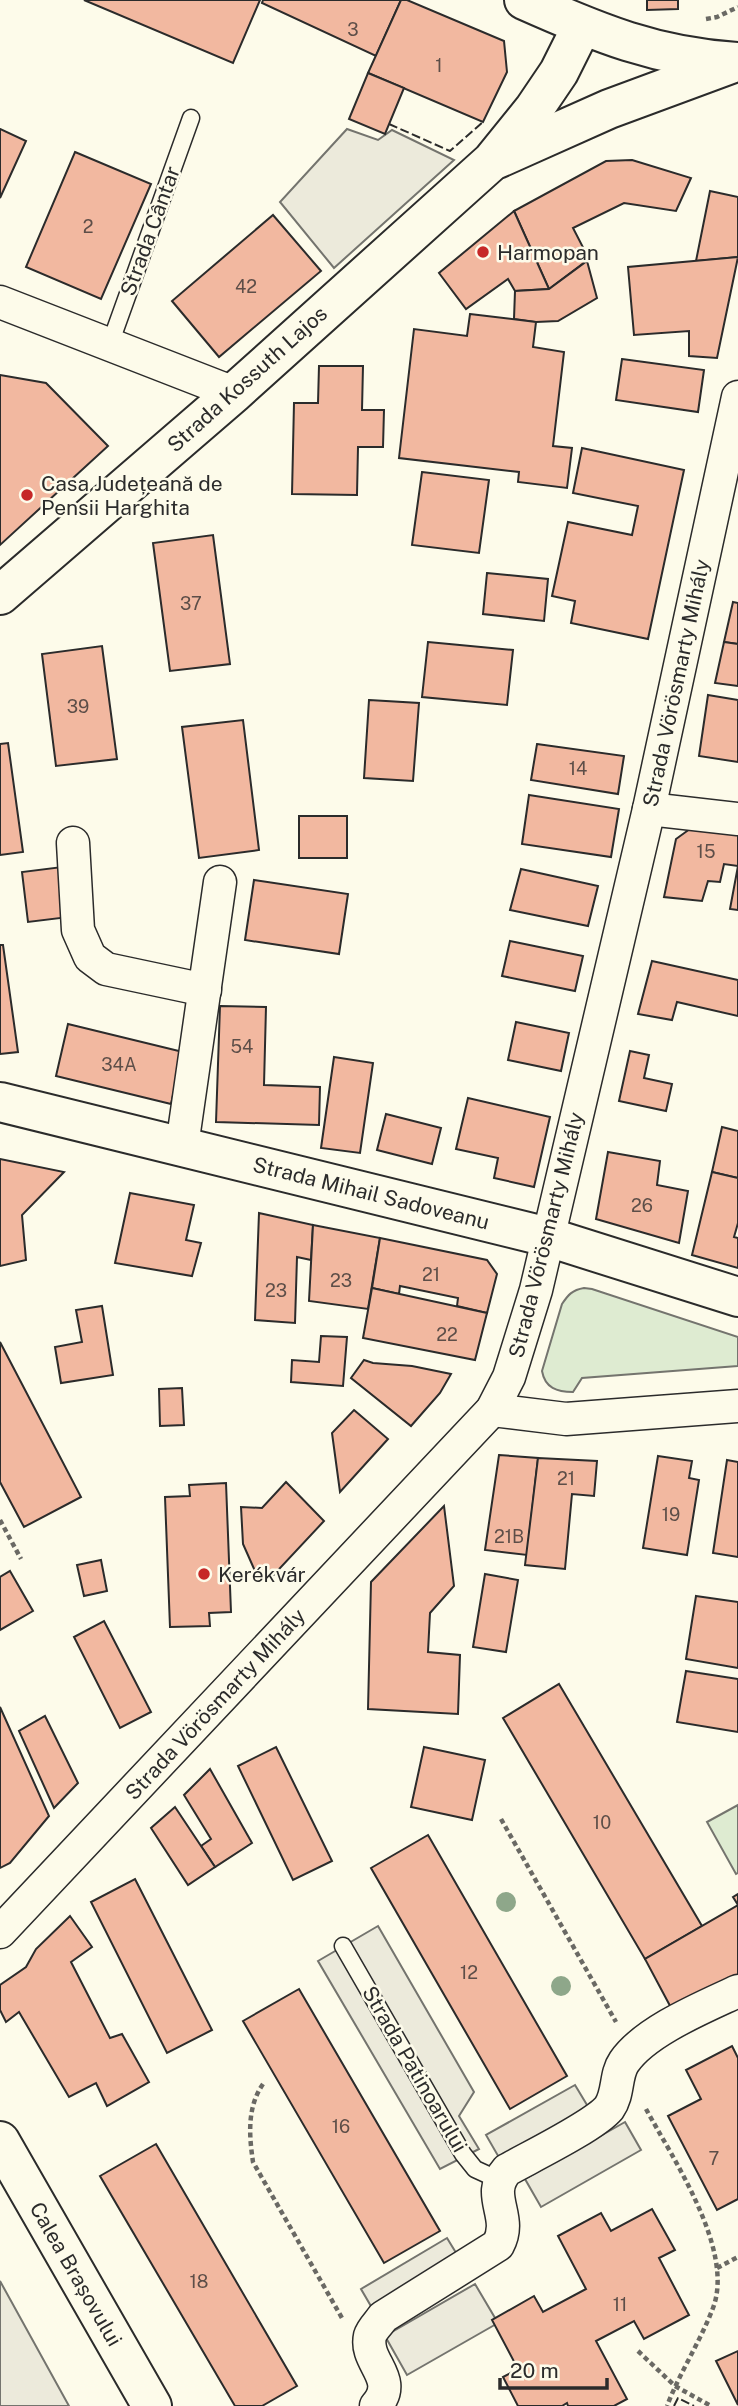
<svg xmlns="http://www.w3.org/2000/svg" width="738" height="2406" font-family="'Public Sans',sans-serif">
  <rect width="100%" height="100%" fill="#fdfbea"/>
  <g fill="#deebd1" stroke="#74746e" stroke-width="2">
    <path d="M584 1288 592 1289 738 1337V1366L582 1378 573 1392C557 1392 545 1388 542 1371L562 1304C568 1295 572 1290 584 1288Z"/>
    <path d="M738 1805V1873L736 1874 707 1822Z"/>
  </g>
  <g fill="#eceadb" stroke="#74746e" stroke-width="2">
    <path d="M347 129 378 140 392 130 454 160 334 268 280 202Z"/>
    <path d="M378 1926 474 2092 459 2116 479 2149 440 2169 318 1961Z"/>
    <path d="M575 2085 590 2110 501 2161 486 2135Z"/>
    <path d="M625 2122 641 2150 541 2207 525 2179Z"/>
    <path d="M447 2238 461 2261 375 2313 361 2289Z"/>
    <path d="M0 2281 69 2406H0Z"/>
    <path d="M475 2284 498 2323 407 2375 385 2336Z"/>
  </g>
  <g fill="#f2b8a0" stroke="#2b2b2b" stroke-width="2">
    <path d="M84 0H260L233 63Z"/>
    <path d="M263 0H401L376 56 262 3Z"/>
    <path d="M401 0H407L504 41 507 72 483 122 368 73Z"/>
    <path d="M647 0H678V9L647 10Z"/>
    <path d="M368 73 404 88 385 134 349 119Z"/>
    <path d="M0 129 26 141 0 198Z"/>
    <path d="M75 152 151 184 101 299 26 267Z"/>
    <path d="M632 160 691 178 676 211 624 203 573 228 589 259 549 289 514 211 606 161Z"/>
    <path d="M710 191 738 197V257L696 261Z"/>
    <path d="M514 211 549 289 515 291 508 279 466 309 439 273Z"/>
    <path d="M273 215 321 271 219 357 172 301Z"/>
    <path d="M738 257 717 358 689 356V331L634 335 628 267Z"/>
    <path d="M587 261 597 298 558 321 536 322 514 319 515 291 549 289Z"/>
    <path d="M470 314 536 322 533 347 564 352 553 446 572 448 567 488 518 482 519 472 399 458 414 329 467 336Z"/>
    <path d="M622 359 704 370 698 412 616 400Z"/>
    <path d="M319 366H363L362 410H384L383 447H358L357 495 292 494 294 403H318Z"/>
    <path d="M0 375 46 383 108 446 0 545Z"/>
    <path d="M582 448 684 470 648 639 571 623 575 601 552 596 568 522 632 535 638 506 573 493Z"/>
    <path d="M422 472 489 480 479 553 412 545Z"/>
    <path d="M213 535 230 664 170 671 153 543Z"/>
    <path d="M487 573 548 579 544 621 483 614Z"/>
    <path d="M733 602 738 603V644L724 642Z"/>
    <path d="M428 642 513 650 507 705 422 697Z"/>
    <path d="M724 642 738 644V686L715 683Z"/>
    <path d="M102 646 117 759 56 766 42 654Z"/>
    <path d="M708 695 738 700V762L699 756Z"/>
    <path d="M369 700 419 703 413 781 364 778Z"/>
    <path d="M243 720 259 850 199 858 182 727Z"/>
    <path d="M8 743 23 852 0 855V744Z"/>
    <path d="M537 744 624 756 618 794 531 780Z"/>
    <path d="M529 795 619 809 611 857 522 844Z"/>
    <rect x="299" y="816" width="48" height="42"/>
    <path d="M694 826 738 832V866L724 864 720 882 708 881 702 901 664 897 676 839Z"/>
    <path d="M738 864V910L730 909 738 866Z"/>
    <path d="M62 867 69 917 28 922 22 872Z"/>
    <path d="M521 869 598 886 588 926 510 910Z"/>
    <path d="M254 880 348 894 339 954 245 940Z"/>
    <path d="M510 941 583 956 575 991 502 976Z"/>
    <path d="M0 945H3L18 1052 0 1054Z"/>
    <path d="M652 961 738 980V1016L677 1002 672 1020 638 1014Z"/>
    <path d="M220 1006 266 1007 264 1085 320 1087 319 1125 216 1122Z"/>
    <path d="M516 1022 569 1033 561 1071 508 1060Z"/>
    <path d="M68 1024 183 1052 171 1104 56 1076Z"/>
    <path d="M630 1051 649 1055 644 1078 672 1084 666 1111 619 1101Z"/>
    <path d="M334 1057 373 1063 360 1153 321 1148Z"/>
    <path d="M468 1098 550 1117 534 1187 494 1178 498 1158 456 1149Z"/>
    <path d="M386 1114 441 1128 432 1164 377 1150Z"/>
    <path d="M722 1127 738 1131V1178L712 1172Z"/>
    <path d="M608 1152 660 1161 657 1185 688 1191 679 1243 596 1219Z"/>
    <path d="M0 1159 64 1172 22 1215 26 1260 0 1266Z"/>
    <path d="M712 1172 738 1178V1223L734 1237 738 1238V1268L692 1255Z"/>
    <path d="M130 1193 194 1205 186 1240 201 1243 192 1276 115 1263Z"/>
    <path d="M259 1213 313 1225 311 1260 297 1257 295 1323 255 1320Z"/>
    <path d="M313 1225 380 1238 368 1309 309 1301Z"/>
    <path d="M380 1238 487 1260 497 1274 487 1313 457 1306 458 1298 400 1286 399 1294 372 1288Z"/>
    <path d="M372 1288 487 1313 475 1360 363 1338Z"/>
    <path d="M102 1306 113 1375 61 1383 55 1347 82 1342 76 1310Z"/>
    <path d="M321 1336 347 1337 343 1386 291 1382 292 1360 319 1362Z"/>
    <path d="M0 1342 81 1497 24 1527 0 1482Z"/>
    <path d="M364 1360 373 1363 412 1366 451 1374 440 1393 411 1426 351 1378Z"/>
    <path d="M182 1388 184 1425 160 1426 159 1389Z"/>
    <path d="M354 1410 388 1439 340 1492 332 1433Z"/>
    <path d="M499 1455 538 1458 527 1555 485 1550Z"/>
    <path d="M658 1456 692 1461 689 1478 699 1480 687 1555 643 1548Z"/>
    <path d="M538 1458 597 1461 594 1496 572 1494 565 1569 525 1565Z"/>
    <path d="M727 1460 738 1462V1557L713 1553Z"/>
    <path d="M286 1482 324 1521 268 1581 255 1571 243 1544 241 1507 262 1508Z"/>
    <path d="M226 1483 231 1612 209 1613 210 1626 170 1627 165 1497 190 1496 189 1485Z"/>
    <path d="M444 1506 454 1586 430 1613 428 1652 460 1655 458 1714 368 1709 371 1582Z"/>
    <path d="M101 1560 107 1591 84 1596 77 1565Z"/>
    <path d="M10 1571 33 1611 0 1630V1577Z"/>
    <path d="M485 1574 518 1580 506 1652 473 1647Z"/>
    <path d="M696 1596 738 1602V1668L686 1659Z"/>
    <path d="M104 1621 151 1712 120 1728 74 1637Z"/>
    <path d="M686 1671 738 1679V1732L677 1722Z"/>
    <path d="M559 1684 702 1926 645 1959 503 1718Z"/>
    <path d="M0 1707 49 1816 10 1863 0 1868Z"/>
    <path d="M45 1716 78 1783 54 1808 19 1731Z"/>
    <path d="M276 1747 332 1861 293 1880 238 1766Z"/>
    <path d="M424 1747 485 1760 472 1820 411 1807Z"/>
    <path d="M210 1769 252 1843 215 1867 201 1846 211 1839 184 1795Z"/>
    <path d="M175 1807 215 1867 188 1885 151 1828Z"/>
    <path d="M428 1835 567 2076 510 2109 371 1868Z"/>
    <path d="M135 1879 212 2030 167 2053 91 1902Z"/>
    <path d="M738 1894V1981L676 2017 645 1959 738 1905 733 1897Z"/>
    <path d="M70 1916 92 1947 71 1962 110 2038 122 2034 149 2082 107 2106 96 2083 69 2097 19 2012 6 2022 0 2010V1985L26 1967 36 1949Z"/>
    <path d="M299 1989 440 2231 384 2263 243 2021Z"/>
    <path d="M732 2046 738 2058V2199L717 2210 668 2116 701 2099 686 2070Z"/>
    <path d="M156 2144 297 2386 262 2406H235L100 2176Z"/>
    <path d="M652 2209 675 2250 659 2258 689 2315 644 2339 634 2321 596 2341 627 2399 614 2406H568L567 2403 562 2406H518L503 2377 518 2369 492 2320 534 2296 543 2312 586 2289 558 2236 601 2213 611 2231Z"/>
    <path d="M738 2351V2405L716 2361Z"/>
  </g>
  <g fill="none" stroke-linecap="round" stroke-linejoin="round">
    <defs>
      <g id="service">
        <path d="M110 344 191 118"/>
        <path d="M343 1946 463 2154 475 2169 499 2180"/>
      </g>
      <g id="minor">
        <path d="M0 302 234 393"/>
        <path d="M649 809 738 819"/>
        <path d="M73 843 78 930 90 957 106 969 205 990"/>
        <path d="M182 1146 220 882"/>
        <path d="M492 1410 566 1419 738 1406"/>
        <path d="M0 1932 492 1410 509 1377 536 1290 649 809 738 397"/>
        <path d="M376 2406C400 2378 364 2363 370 2336 372 2329 379 2323 383 2317L498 2245C514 2216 484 2196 507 2170 530 2157 594 2126 609 2108 619 2094 615 2075 624 2062 645 2031 704 2007 738 1991"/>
      </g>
      <g id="tertiary">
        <path d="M497 159 609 109 736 62"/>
        <path d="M0 595 234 393 492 161 534 109 559 72 582 26"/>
        <path d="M0 1102 548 1237 738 1297"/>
      </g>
      <path id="secondary" d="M524 0C598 33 656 57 738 62"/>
      <path id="primary" d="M0 2141 152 2406"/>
    </defs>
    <use href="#service" stroke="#2b2b2b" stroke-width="19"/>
    <use href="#minor" stroke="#2b2b2b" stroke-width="35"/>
    <use href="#tertiary" stroke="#2b2b2b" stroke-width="42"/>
    <use href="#secondary" stroke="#2b2b2b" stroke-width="42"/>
    <use href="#primary" stroke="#2b2b2b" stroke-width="42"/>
    <g stroke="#6a6964" stroke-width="4.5" stroke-dasharray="5 3.5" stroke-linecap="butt">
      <path d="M706 19 717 17 738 7"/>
      <path d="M0 1520 21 1559"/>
      <path d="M501 1819 616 2022"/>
      <path d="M263 2084C247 2107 249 2135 253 2162L342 2318"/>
      <path d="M646 2109C673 2159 735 2250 713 2308 700 2342 680 2372 667 2406"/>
      <path d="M717 2268 738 2257"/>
      <path d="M638 2351 675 2386 711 2406"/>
    </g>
    <use href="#service" stroke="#fdfbea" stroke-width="16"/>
    <use href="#minor" stroke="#fdfbea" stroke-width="32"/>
    <use href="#tertiary" stroke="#fdfbea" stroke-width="38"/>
    <use href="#secondary" stroke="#fdfbea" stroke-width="38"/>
    <use href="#primary" stroke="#fdfbea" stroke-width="38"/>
    <g stroke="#2b2b2b" stroke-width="2" stroke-dasharray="9 3.5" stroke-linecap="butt">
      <path d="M389 124 450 151 483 122"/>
      <path d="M674 2406 678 2398 694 2406"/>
    </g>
  </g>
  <g fill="#8ea78a">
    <circle cx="506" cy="1902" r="10"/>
    <circle cx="561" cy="1986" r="10"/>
  </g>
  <g fill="#c62828" stroke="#fdfbea" stroke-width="2.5">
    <circle cx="483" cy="252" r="7"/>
    <circle cx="27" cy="495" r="7"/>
    <circle cx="204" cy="1574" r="7"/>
  </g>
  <g text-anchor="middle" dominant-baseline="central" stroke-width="5" stroke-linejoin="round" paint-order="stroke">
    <g font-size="18" fill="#5d4e48">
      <text x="353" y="29">3</text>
      <text x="439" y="65">1</text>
      <text x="88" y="226">2</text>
      <text x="246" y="286">42</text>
      <text x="191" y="603">37</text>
      <text x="78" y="706">39</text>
      <text x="578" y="768">14</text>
      <text x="706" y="851">15</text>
      <text x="242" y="1046">54</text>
      <text x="119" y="1064">34A</text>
      <text x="642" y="1205">26</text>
      <text x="431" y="1274">21</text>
      <text x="341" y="1280">23</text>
      <text x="276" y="1290">23</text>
      <text x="447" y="1334">22</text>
      <text x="566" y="1478">21</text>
      <text x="671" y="1514">19</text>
      <text x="509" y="1536">21B</text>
      <text x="602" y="1822">10</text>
      <text x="469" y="1972">12</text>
      <text x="341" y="2126">16</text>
      <text x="714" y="2158">7</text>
      <text x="199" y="2281">18</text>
      <text x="620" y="2304">11</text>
    </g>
    <g font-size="21" fill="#2b2b2b" stroke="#fdfbea">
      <text transform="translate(150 231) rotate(-70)">Strada Cântar</text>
      <text transform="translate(247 379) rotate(-42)">Strada Kossuth Lajos</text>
      <text transform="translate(676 683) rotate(-78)">Strada Vörösmarty Mihály</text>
      <text transform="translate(371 1193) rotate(14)">Strada Mihail Sadoveanu</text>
      <text transform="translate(546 1235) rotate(-76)">Strada Vörösmarty Mihály</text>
      <text transform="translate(215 1704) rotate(-47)">Strada Vörösmarty Mihály</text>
      <text transform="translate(415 2069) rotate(60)">Strada Patinoarului</text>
      <text transform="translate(76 2274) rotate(60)">Calea Brașovului</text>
    </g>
    <g font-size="21" fill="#2b2b2b" stroke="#fdfbea" text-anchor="start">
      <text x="497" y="252">Harmopan</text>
      <text x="41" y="483">Casa Județeană de<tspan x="41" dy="24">Pensii Harghita</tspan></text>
      <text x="218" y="1574">Kerékvár</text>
    </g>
  </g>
  <path d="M500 2378v10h107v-10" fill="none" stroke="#2b2b2b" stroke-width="3.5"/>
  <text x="510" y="2378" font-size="21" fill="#2b2b2b" stroke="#fdfbea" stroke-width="5" paint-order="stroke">20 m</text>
</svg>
